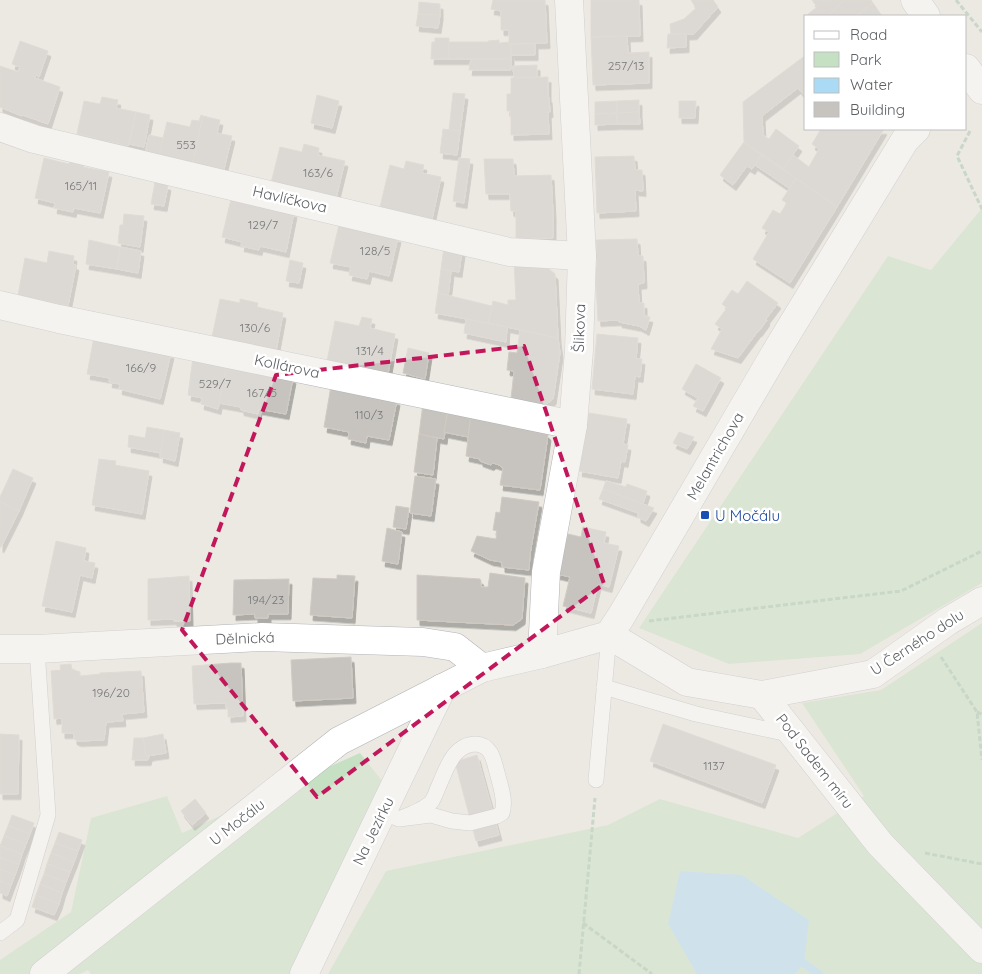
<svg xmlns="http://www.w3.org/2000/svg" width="982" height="974" font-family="Quicksand,sans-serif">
  <defs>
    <filter id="shadow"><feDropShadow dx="3" dy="5.5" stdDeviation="0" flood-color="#0004"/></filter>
  </defs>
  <rect width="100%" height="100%" fill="#ece9e3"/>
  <g fill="#c5e0c2">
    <path d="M982 208V583L860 654 729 664 639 628 888 256 931 270Z"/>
    <path d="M982 623V974H328L386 871 608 825 660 799 798 838 864 796 802 703 881 690Z"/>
    <path d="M360 753 383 782 289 974H91L88 970 80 974H0V960L71 912 91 818 167 796 182 833Z"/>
  </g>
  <path fill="#abdaf4" d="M680 871 742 875 809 920 804 964 795 974H697L668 924Z"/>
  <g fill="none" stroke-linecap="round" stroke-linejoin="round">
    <path stroke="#abdaf4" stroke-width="8" d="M796 958 819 974"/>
  </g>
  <g fill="#c7c4c0" stroke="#d0cac2" filter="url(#shadow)">
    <path d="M493 0H545L547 43 509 44V30H501V11L491 9Z"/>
    <path d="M591 0H639L640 36 591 37Z"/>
    <path d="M691 0H713L718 7 694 34 671 35 670 24 684 19 696 8Z"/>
    <path d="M812 0H844L828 16H809L808 14 817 7Z"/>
    <path d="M844 0H871L873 3 856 16H828Z"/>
    <path d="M419 2 440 4V15L418 14Z"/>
    <path d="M873 3 882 16H856Z"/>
    <path d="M418 14 440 15 438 28 416 26Z"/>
    <path d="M668 34H686V47L667 48Z"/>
    <path d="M627 36 628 53 649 52V83L593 85 591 37Z"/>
    <path d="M435 38H449V59H431L432 42H435Z"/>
    <path d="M499 40V43L509 42V44H511V59H449V42H488V41Z"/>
    <path d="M20 41 48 51 39 77 36 75 35 78 60 87 48 124 23 115 22 116 0 107V66L18 72 20 67 12 64Z"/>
    <path d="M511 44H535V55H512Z"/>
    <path d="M806 55V92L803 94 798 88 762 116 763 135 769 139 776 129 799 146 783 169 744 142 743 102Z"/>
    <path d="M471 59H511V70H469Z"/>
    <path d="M537 65V77L514 78 513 66Z"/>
    <path d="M548 77V97H549L550 112H548L549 134 511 135V111H507V94H511V78Z"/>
    <path d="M453 93 465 94 460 131 449 130Z"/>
    <path d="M317 95 339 101 332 128 311 123Z"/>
    <path d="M102 97 118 100 116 108 136 112 128 146 109 141 108 143 96 140V138L77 134 84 101 100 104Z"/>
    <path d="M639 100V112L617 113V101Z"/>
    <path d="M617 101V113L595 114V102Z"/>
    <path d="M679 101H696L695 118H679Z"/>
    <path d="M136 112 150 115 144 147 129 144Z"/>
    <path d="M639 112 640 124H617V113Z"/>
    <path d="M617 113V124L595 125V114Z"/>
    <path d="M201 115 203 116 192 166 158 158 167 122 190 127 192 120 199 121Z"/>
    <path d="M203 116 220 120 217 133 232 136 223 173 192 166Z"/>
    <path d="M443 129 460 131 457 155 440 153Z"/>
    <path d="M821 129H884L837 207 783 169 793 155 809 167 819 149 812 144Z"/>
    <path d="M149 135 163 138 158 158 145 154Z"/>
    <path d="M744 142 761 155 752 169 747 166 733 185 720 175Z"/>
    <path d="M304 144 319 148 318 155 345 161 336 198 271 183 280 147 302 152Z"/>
    <path d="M761 155 796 178 789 188 755 165Z"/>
    <path d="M634 156 635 170H642L643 191 635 190 636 211 597 213 595 157Z"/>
    <path d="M44 158 69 164 70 162 84 165 83 167 109 172 100 213 74 208 73 212 54 208 55 203 35 198Z"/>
    <path d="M459 158 470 159 464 203 453 201Z"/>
    <path d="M484 159H513L514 176 551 175 553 213V238L516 239V211H511L510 194H486Z"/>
    <path d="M406 161 424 165 422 173 441 177 432 219 380 207 390 165 404 169Z"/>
    <path d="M796 178 837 207 790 283 753 259 769 232 762 228 773 210 780 214 787 203 782 200Z"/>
    <path d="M155 182 168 185 164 206 151 204Z"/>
    <path d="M231 199 294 212 286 252 260 246 259 250 241 246 242 242 222 237Z"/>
    <path d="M124 214 144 216 140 247 118 243 120 225H123Z"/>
    <path d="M339 225 398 237 389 276 369 271 367 279 349 275 351 267 330 263Z"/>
    <path d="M637 239 638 256H643L644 283 638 284 639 303H644V316L650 317 646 330 639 326 619 322V320L598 321 595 267H597L596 240Z"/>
    <path d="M89 240 120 247 117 269 86 264Z"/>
    <path d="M120 247 141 251 138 273 117 269Z"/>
    <path d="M444 247 462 251 459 272 441 269Z"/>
    <path d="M49 251 74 256 73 264 76 265 68 306 18 295 25 258 47 263Z"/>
    <path d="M290 260 303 263 299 283 286 281Z"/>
    <path d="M514 261 549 269 555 274 558 338 488 323 493 301 508 305V300H516Z"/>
    <path d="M441 269 451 271 448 296 438 293Z"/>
    <path d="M747 281 778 303 766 319 767 320 759 331H758L738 358 711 349 722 329 715 324 727 308 722 304 732 290 738 294Z"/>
    <path d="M438 293 492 306 488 323 435 313Z"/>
    <path d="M220 299 240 303V299L258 303 257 307 283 313 276 351 212 337Z"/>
    <path d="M362 317 372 319 370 328 395 334 388 374 327 361 335 321 359 326Z"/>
    <path d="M466 319 507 327 506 342 464 333Z"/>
    <path d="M520 330 558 338 560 353 553 399 545 405 511 399 514 371 507 370 509 352 517 353Z"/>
    <path d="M597 334 638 338 636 359H642L640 377 635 376 633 394 592 389Z"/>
    <path d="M94 337 171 353 160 399 119 389 120 384 109 382 110 378 87 374Z"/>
    <path d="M408 348 429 353 425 379 403 373Z"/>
    <path d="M193 357 227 365 218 409 201 404 202 398 188 395Z"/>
    <path d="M696 364 721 378 703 411 693 406 698 398 682 389Z"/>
    <path d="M227 365 293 378 286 414 259 409 258 414 241 410V407L219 403Z"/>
    <path d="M331 386 397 400 389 440 367 436 366 443 348 439 349 432 324 427Z"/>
    <path d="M423 404 448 409 444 439 419 434Z"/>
    <path d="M448 409 471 414 468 437 444 432Z"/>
    <path d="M589 413 627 419 623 444 628 445 625 462 621 461 618 478 579 471Z"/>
    <path d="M471 414 543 430 548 435 540 490 500 485 503 468 499 465 493 463 491 465 480 461V459L466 456Z"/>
    <path d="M147 427 164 430 161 453 128 447 129 435 145 438Z"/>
    <path d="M164 430 180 433 175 461 160 457Z"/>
    <path d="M679 432 694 437 687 449 673 443Z"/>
    <path d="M419 434 437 438 433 475 414 472Z"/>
    <path d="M99 459 116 461 115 465 149 471 142 514 92 505Z"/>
    <path d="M13 469 33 478 19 511 0 502V497Z"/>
    <path d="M415 476 436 479 431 516 410 513Z"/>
    <path d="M606 481 626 487 627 484 647 491 643 504 603 489Z"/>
    <path d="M603 489 643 504 654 508 646 521 638 517V513L599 499Z"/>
    <path d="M502 497 539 502 530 554 529 570 502 567V562L490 560 471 551 477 536 496 539 497 531 493 530 496 512 500 513Z"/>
    <path d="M0 502 19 511 1 547H0Z"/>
    <path d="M396 506 409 508 406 529 393 527Z"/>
    <path d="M583 527 606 532 604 543 619 546 609 587 598 584 591 613 563 606 570 577 557 574 568 534 581 537Z"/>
    <path d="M387 528 402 532 398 564 382 561Z"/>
    <path d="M56 541 86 548 84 561 95 563 92 578 80 575 72 612 42 606Z"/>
    <path d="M490 573 525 578 522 619 513 625 417 620V575L480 579 481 581V587H488Z"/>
    <path d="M337 575 355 576 352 618 310 615 313 578 337 579Z"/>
    <path d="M189 576 190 621H174V619L148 620V579Z"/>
    <path d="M289 579 288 614H268V618H255V614L233 615 234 580Z"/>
    <path d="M351 657 353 698 293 701 291 660Z"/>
    <path d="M231 663H241L243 716 228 717V708H226V703L194 704 192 666Z"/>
    <path d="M71 664 72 670H74L80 672V676L100 674V673L141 671 144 712 122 714 123 721 106 722 104 740 78 741 74 739V733H62V718L54 719 51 671 61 670 60 665Z"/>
    <path d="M663 724 776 765 762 803 650 761Z"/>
    <path d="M0 734 19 735 18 794H0Z"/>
    <path d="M163 734 166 753 146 756 143 738Z"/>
    <path d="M134 738H143L146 756H149L148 760H132Z"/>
    <path d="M477 755 499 835 476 841 455 762Z"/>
    <path d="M195 799 206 813 192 825 181 811Z"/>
    <path d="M12 815 34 823 30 834 8 826Z"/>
    <path d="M8 826 30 834 26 844 4 836Z"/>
    <path d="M59 832 82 840 78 851 55 843Z"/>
    <path d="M4 836 26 844 22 854 0 846Z"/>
    <path d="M55 843 78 851 74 862 51 853Z"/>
    <path d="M0 846 22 854 19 864 0 858Z"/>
    <path d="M51 853 74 862 70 872 47 864Z"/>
    <path d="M0 858 19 864 15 875 0 869Z"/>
    <path d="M47 864 70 872 66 882 44 874Z"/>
    <path d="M0 869 15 875 11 885 0 881Z"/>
    <path d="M44 874 66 882 62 893 40 884Z"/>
    <path d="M0 881 11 885 7 896 0 893Z"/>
    <path d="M40 884 62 893 59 904 36 895Z"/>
    <path d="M36 895 59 904 54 915 32 907Z"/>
  </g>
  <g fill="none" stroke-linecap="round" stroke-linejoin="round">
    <defs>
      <g id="lane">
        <path d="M604 687 696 714 793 735"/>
        <path d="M596 780 609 635"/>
        <path d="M382 812 399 819 431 815 452 821 470 823 497 816 502 813C506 802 501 787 498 776 494 763 493 745 476 744 452 744 445 773 437 790 436 793 434 798 432 801 426 809 408 815 399 819"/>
        <path d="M0 933 17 920 48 815 37 649"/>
      </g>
      <g id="street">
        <path d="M0 127 34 139 509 252 582 256"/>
        <path d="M0 305 59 319 573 425"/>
        <path d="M609 635 687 682 762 695 873 674 948 621 982 601"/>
        <path d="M0 649H37L262 637 423 642 455 647 482 668"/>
        <path d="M542 654 546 572 573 425 579 350 582 256 569 0"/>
        <path d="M762 695 880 844 982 949"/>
        <path d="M304 974 442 688"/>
      </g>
      <g id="secondary">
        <path d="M915 0 926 16"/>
        <path d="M966 68 982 90"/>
        <path d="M44 974 339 741 482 668 542 654 609 635 622 615 780 345 905 140 916 129"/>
      </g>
    </defs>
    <use href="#lane" stroke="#b0b3b7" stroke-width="16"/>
    <use href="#street" stroke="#b0b3b7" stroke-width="29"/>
    <use href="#secondary" stroke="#b0b3b6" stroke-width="29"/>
    <g stroke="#9cc0a4" stroke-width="3" stroke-dasharray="5 2.5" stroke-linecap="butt">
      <path d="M956 0 982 32"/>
      <path d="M970 131 957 156 982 209"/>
      <path d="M649 621 901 591 982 551"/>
      <path d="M941 657 977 712 982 760"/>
      <path d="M977 712 982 714"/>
      <path d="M925 853 982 864"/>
      <path d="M583 923 652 974"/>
      <path d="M579 974 595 798"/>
    </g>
    <use href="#lane" stroke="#fff" stroke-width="15"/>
    <use href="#street" stroke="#fff" stroke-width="28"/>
    <use href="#secondary" stroke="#fff" stroke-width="28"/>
  </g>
  <path d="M0 0H982V974H0ZM524 346 604 584 317 797 182 630 276 375Z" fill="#ece9e3" fill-opacity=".55" fill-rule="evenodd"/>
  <path fill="none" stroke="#c2185b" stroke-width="4" stroke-dasharray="10 6" stroke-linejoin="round" d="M524 346 604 584 317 797 182 630 276 375Z"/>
  <rect fill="#1a4fb4" stroke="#fff" stroke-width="2" x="700" y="510" width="10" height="10" rx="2.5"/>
  <g text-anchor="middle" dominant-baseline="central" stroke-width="5" stroke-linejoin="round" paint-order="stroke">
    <g font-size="12" fill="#76787a">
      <text x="626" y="65">257/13</text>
      <text x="186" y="144">553</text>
      <text x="318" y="172">163/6</text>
      <text x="81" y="185">165/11</text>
      <text x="263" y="224">129/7</text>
      <text x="375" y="250">128/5</text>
      <text x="255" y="327">130/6</text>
      <text x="370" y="350">131/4</text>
      <text x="141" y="367">166/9</text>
      <text x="215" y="383">529/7</text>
      <text x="262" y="392">167/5</text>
      <text x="369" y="414">110/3</text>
      <text x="266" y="599">194/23</text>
      <text x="111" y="692">196/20</text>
      <text x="714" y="765">1137</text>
    </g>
    <g font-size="15" fill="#5b5f62" stroke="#fff">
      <text transform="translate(290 199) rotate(13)">Havlíčkova</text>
      <text transform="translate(579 328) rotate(-88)">Šlikova</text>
      <text transform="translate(287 366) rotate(12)">Kollárova</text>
      <text transform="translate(715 456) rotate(-60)">Melantrichova</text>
      <text transform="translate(245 638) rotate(-2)">Dělnická</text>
      <text transform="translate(917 642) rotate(-33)">U Černého dolu</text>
      <text transform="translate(815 761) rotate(52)">Pod Sadem míru</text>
      <text transform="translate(237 822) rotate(-38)">U Močálu</text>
      <text transform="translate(373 831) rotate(-64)">Na Jezírku</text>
    </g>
    <g font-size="15" fill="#164399" stroke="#fff" text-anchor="start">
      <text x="715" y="515">U Močálu</text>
    </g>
  </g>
  <rect x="804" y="15" width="162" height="115" fill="#ffffff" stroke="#bdbfc0"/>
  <rect x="814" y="31" width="25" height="8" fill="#ffffff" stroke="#bdbfc0"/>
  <text x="850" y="40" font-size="15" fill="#5b5f62">Road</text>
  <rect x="814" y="52" width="25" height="15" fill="#c5e0c2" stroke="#bdbfc0"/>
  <text x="850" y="65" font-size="15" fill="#5b5f62">Park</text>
  <rect x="814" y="78" width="25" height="15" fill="#abdaf4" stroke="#bdbfc0"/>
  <text x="850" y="90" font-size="15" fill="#5b5f62">Water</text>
  <rect x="814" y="102" width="25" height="15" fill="#c7c4c0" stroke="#bdbfc0"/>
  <text x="850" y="115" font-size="15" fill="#5b5f62">Building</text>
</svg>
